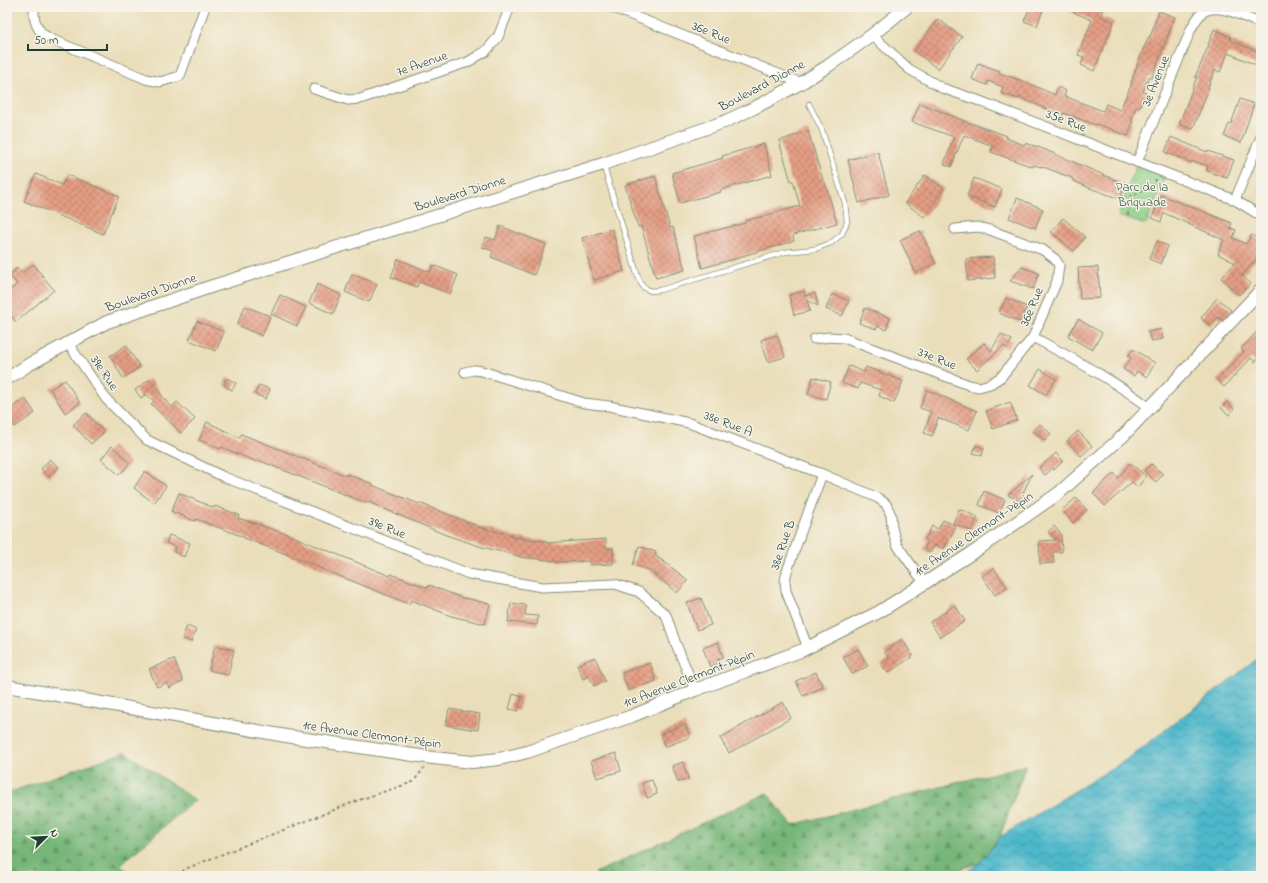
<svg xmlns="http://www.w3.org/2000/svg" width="1268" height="883" font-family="'Indie Flower',sans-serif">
  <defs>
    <pattern id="forest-firs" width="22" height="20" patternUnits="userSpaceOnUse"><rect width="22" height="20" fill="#76b678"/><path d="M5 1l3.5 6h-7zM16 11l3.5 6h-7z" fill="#609563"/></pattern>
    <pattern id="park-dots" width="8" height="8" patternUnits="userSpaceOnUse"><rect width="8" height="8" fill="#93d48c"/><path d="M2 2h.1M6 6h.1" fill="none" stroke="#77ad73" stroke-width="1.8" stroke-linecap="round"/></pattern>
    <pattern id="water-waves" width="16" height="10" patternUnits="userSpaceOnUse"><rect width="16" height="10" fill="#4eb8cb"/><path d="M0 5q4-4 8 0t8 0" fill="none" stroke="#4097a6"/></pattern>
    <pattern id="building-cross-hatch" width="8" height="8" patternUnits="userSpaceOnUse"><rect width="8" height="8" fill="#e59e84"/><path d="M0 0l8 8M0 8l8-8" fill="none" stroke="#b9826d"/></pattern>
  </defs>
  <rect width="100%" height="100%" fill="#f7f3e8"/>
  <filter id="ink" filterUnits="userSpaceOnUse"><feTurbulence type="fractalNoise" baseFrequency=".025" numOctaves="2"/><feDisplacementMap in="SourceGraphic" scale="8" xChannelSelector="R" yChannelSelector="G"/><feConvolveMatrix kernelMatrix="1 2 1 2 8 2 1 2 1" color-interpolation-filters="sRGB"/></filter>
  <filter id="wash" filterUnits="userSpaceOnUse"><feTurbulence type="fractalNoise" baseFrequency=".012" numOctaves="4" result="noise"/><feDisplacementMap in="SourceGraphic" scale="16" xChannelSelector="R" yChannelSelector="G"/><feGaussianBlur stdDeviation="0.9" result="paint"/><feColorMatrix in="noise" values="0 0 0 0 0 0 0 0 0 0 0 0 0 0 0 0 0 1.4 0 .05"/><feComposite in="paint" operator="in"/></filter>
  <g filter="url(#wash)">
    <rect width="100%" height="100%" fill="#eadeba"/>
    <g fill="url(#forest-firs)" stroke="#4a7a56">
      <path d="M125 752 195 800 120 865 132 876H7V793Z"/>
      <path d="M1026 765 999 839 980 863 938 876H598L595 873 767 793 792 825Z"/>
    </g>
    <path fill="url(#park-dots)" stroke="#598860" d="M1137 162 1166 173 1146 225 1118 216Z"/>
    <path fill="url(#water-waves)" stroke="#367a80" d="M1261 656V873L1256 876H960L980 863 1001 836 1129 758Z"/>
    <g id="blocks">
      <g fill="url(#building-cross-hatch)">
        <path d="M1030 7H1044L1037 26 1024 21Z"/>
        <path d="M1061 7H1104L1100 16 1114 22 1094 71 1081 65 1084 57 1078 55 1092 20Z"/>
        <path d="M1159 11 1175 17 1152 78 1149 77 1143 92 1146 93 1139 108 1136 107 1131 121 1133 122 1128 136 1097 124 1096 125 1063 113 1062 116 1019 97V99L1001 93 1003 87 988 81 987 85 972 79 978 63 1000 71 999 73 1023 81 1055 95 1058 87 1066 91 1064 96 1103 111 1106 104 1120 110 1132 83H1131L1142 52 1149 36 1150 37Z"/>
        <path d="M938 19 962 37 938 69 914 51Z"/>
        <path d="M1214 29 1231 37 1230 40 1261 53V67L1228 53 1220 72 1215 70 1208 87 1209 88 1193 129 1179 124 1197 77H1195L1209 45H1208Z"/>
        <path d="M1240 99 1254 104 1241 143 1224 136 1229 124H1231Z"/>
        <path d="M920 103 962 120 1007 136 1006 138 1024 145 1025 143 1041 148 1120 182V184L1125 186 1120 199 1087 187 1072 180V178L1041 166V167L1034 165 1033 167 991 152 993 146 964 135 951 167 944 164 954 137 912 122Z"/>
        <path d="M808 131 824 183 825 182 837 223 793 235 794 241 742 256V257L702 268 694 236 745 223V221L800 206 793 181H791L779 141Z"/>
        <path d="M1171 137 1207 152 1208 151 1234 160 1227 178 1207 171 1208 166 1193 161 1192 163 1165 152Z"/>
        <path d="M764 144 772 175 720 190 721 192 680 203 672 173 723 158 722 156Z"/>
        <path d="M878 152 889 195 859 203 848 160Z"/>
        <path d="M36 174 62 185 67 175 119 196 103 234 24 201Z"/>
        <path d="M925 175 944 189 924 217 905 203Z"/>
        <path d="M655 176 670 228 673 227 685 270 656 278 641 226 638 227 625 185Z"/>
        <path d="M974 178 1002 189 995 207 967 196Z"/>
        <path d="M1161 195 1232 223 1230 228 1236 230 1233 238 1246 244 1252 235 1261 241V261L1257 259 1242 275 1250 284 1239 295 1221 278 1235 263 1218 254 1224 240 1164 213 1161 222 1152 218Z"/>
        <path d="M1017 198 1043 209 1035 228 1009 218Z"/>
        <path d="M1063 218 1085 237 1074 251 1051 232Z"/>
        <path d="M500 226 546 244 534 275 491 257 493 251 482 247 486 237 495 240Z"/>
        <path d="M612 229 624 271 594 280 582 238Z"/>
        <path d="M920 231 936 263 916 273 900 240Z"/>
        <path d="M1157 241 1168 246 1161 264 1149 259Z"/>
        <path d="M993 257 995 278 968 281 966 259Z"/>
        <path d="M398 259 430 272 433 265 458 275 450 294 419 282 417 287 391 277Z"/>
        <path d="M33 264 54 290 16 322 7 311V293L17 284 9 275 18 268 22 273Z"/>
        <path d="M1022 267 1039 273 1033 289 1010 281Z"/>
        <path d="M1098 267 1100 298 1080 299 1078 268Z"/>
        <path d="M352 274 377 284 369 302 345 292Z"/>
        <path d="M317 284 341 295 333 314 309 303Z"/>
        <path d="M804 291 805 296 815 293 818 306 807 300 810 311 794 315 789 295Z"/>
        <path d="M832 294 849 301 842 316 826 309Z"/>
        <path d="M280 295 306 307 297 326 271 314Z"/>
        <path d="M1006 298 1027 307 1020 322 999 313Z"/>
        <path d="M1217 298 1231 310 1222 320 1218 317 1210 326 1201 318Z"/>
        <path d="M245 306 270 316 262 336 237 325Z"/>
        <path d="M865 308 890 318 886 330 878 326 876 329 859 323Z"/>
        <path d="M1078 319 1102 333 1092 350 1068 336Z"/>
        <path d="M197 321 224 332 216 351 189 340Z"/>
        <path d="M1261 327V356L1255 362 1251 358 1224 387 1217 380 1244 352 1241 349Z"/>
        <path d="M1161 329 1163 339 1151 341 1148 332Z"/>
        <path d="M1001 334 1012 340 1007 348 1003 346 977 370 966 359 984 343 991 351Z"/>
        <path d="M777 335 785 357 768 362 761 340Z"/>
        <path d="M126 345 140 367 123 378 110 356Z"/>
        <path d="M1133 349 1155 363 1147 377 1137 371 1134 376 1123 369 1131 358 1128 356Z"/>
        <path d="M849 366 864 372 866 367 903 381 894 403 879 396 881 390 860 383 858 389 842 383Z"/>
        <path d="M1040 369 1056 379 1046 395 1030 385Z"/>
        <path d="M813 377 831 382 826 399 808 394Z"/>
        <path d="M227 378 236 383 232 390 224 385Z"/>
        <path d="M150 379 171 408 177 402 195 419 181 433 151 404 154 401 146 394 141 398 135 390Z"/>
        <path d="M65 380 80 403 65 413 50 389Z"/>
        <path d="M259 385 270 389 266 399 255 394Z"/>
        <path d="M927 390 977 411 969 430 938 418 932 436 924 433 931 412 920 408Z"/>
        <path d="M25 398 35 413 15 427 7 416V411Z"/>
        <path d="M1010 402 1017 420 993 429 986 411Z"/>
        <path d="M1227 402 1234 409 1229 415 1221 408Z"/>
        <path d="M86 413 104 432 91 444 73 425Z"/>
        <path d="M207 422 240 438 241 434 347 476V474L373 484 372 485 419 504V503L478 526V527L512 535 511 537 546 541V543L606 539V548H613V564L590 565V561L556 562V561L519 557V556L482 547 446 535 366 501V503L258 460 257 462 221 447 220 449 199 440Z"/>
        <path d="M1040 424 1051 434 1045 441 1033 431Z"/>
        <path d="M1078 431 1092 446 1081 456 1067 441Z"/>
        <path d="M976 445 984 448 982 456 973 453Z"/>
        <path d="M112 446 130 463 119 475 101 459Z"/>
        <path d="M1056 453 1063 461 1054 470 1053 468 1045 475 1039 468Z"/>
        <path d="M50 459 59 467 49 477 41 469Z"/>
        <path d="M1130 463 1146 476 1138 487 1132 482 1105 506 1093 493 1114 473 1118 478Z"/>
        <path d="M1151 464 1163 474 1156 482 1144 471Z"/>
        <path d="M145 471 166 486 154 503 134 488Z"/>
        <path d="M1032 474 1019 501 1008 495Z"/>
        <path d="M984 491 1005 500 999 513 979 505Z"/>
        <path d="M179 493 214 508 215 506 239 515 238 518 287 534 390 576 391 574 428 588 429 585 465 599V598L490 604 485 624 451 616 411 600 409 604 315 566V565L244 538V537L196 519 195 521 171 511Z"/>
        <path d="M1076 498 1087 510 1073 523 1062 510Z"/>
        <path d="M959 509 978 517 971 531 953 523Z"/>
        <path d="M943 520 956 526 944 549 935 545 930 553 924 549 928 541 925 539 932 526 938 529Z"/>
        <path d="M1054 526 1061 534 1062 552H1053L1054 563 1040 564 1039 541 1056 540 1048 532Z"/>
        <path d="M169 535 190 543 184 557 174 552 176 547 166 543Z"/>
        <path d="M639 546 656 552 655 555 688 580 677 593 649 570 633 565Z"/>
        <path d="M994 568 1007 587 995 595 982 576Z"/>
        <path d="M701 598 711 625 697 630 687 603Z"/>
        <path d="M511 603 526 605 525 615 538 616 537 625 508 622Z"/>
        <path d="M955 605 965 621 940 637 930 622Z"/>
        <path d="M187 626 196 630 191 642 182 638Z"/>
        <path d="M902 639 913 656 888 673 881 664 889 658 884 652Z"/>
        <path d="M718 642 723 657 718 659 719 663 710 667 703 648Z"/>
        <path d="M215 645 234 650 228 675 209 670Z"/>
        <path d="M858 649 868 666 852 674 843 657Z"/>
        <path d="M595 657 605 681 594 686 589 676 583 679 577 665Z"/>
        <path d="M174 659 183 681 169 688 167 683 157 687 149 669Z"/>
        <path d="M650 663 656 681 628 691 622 673Z"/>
        <path d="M816 672 823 687 803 696 796 681Z"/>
        <path d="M513 694 522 697 518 711 509 709Z"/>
        <path d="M783 702 791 718 729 753 720 738Z"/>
        <path d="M449 709 480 714 478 730 446 725Z"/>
        <path d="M685 724 690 737 665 747 660 734Z"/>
        <path d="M616 753 621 771 597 778 591 761Z"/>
        <path d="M683 762 688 779 678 782 672 766Z"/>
        <path d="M652 780 657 794 647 798 642 783Z"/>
      </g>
    </g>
  </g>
  <g filter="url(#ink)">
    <use href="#blocks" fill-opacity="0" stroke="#848e77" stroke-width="1"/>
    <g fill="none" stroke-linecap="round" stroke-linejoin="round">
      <defs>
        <path id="lane" d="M603 164 638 277 643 287 651 291 660 290 785 252 815 249 831 243 842 234 847 222 845 203 822 130 809 104"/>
        <g id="street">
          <path d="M35 7C32 15 36 28 43 34 45 36 48 37 51 39L146 79 160 82 180 76 205 7"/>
          <path d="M611 7 801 83"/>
          <path d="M872 35 909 69 942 88 977 100 1235 200 1261 216"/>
          <path d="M314 89 348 100 360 99 468 62 486 51 498 37 510 7"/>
          <path d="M1137 162 1191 29C1194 23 1197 18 1202 13 1217 1 1246 18 1261 24"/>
          <path d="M1235 200 1261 137"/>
          <path d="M1033 337C1073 359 1114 380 1150 408"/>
          <path d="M814 339 829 337 844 338 969 385 979 387 990 384 1001 377 1033 337 1057 281 1059 265 1055 259 1043 250 990 230 978 227 955 229"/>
          <path d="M68 343 106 399 147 440 224 477 469 574 542 587 615 584 639 592 666 615 676 644 695 690"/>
          <path d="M465 372 474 370 482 371 584 403 609 406 689 423 822 474 878 498 886 504 891 515 892 528 897 545 925 584"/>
          <path d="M808 648 786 591 785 581 787 571 822 474"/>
        </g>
        <g id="secondary">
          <path d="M7 379 28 365 107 322 213 286 603 164 724 122 754 108 801 83 828 66 872 35 907 7"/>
          <path d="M7 686 286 736 433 758 472 762 499 759 527 752 632 716 695 690 803 650 879 612 977 550 1059 493 1124 435 1261 290"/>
        </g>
      </defs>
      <use href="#lane" stroke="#848e77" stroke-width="6"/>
      <use href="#street" stroke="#848e77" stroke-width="11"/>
      <use href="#secondary" stroke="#848e77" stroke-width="14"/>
      <g stroke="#848e77" stroke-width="2" stroke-dasharray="3 3" stroke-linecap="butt">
        <path d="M1128 215 1130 197C1138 191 1152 190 1156 179"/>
        <path d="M178 876 185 869 359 800 413 782 424 768"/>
      </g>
      <use href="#lane" stroke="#fff" stroke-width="4.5"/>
      <use href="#street" stroke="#fff" stroke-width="9"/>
      <use href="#secondary" stroke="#fff" stroke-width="12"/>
    </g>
  </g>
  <g text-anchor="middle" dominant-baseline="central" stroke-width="3" stroke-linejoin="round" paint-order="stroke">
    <g font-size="13" fill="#1f3d34" stroke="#f7f3e8">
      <text transform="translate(711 33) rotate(22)">36e Rue</text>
      <text transform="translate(422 64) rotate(-19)">7e Avenue</text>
      <text transform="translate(1156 81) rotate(-68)">3e Avenue</text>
      <text transform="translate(762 86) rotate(-28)">Boulevard Dionne</text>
      <text transform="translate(1066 121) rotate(21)">35e Rue</text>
      <text transform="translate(460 194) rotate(-17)">Boulevard Dionne</text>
      <text transform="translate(151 293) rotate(-19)">Boulevard Dionne</text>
      <text transform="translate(1032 307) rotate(-67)">36e Rue</text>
      <text transform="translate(937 359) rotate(21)">37e Rue</text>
      <text transform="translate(104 373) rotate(56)">39e Rue</text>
      <text transform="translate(728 424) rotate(21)">38e Rue A</text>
      <text transform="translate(387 528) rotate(22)">39e Rue</text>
      <text transform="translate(974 534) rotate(-34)">1re Avenue Clermont-Pépin</text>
      <text transform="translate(783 545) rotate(-71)">38e Rue B</text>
      <text transform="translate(689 679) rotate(-21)">1re Avenue Clermont-Pépin</text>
      <text transform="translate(372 735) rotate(8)">1re Avenue Clermont-Pépin</text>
    </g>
    <g font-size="13" fill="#365b46" stroke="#f7f3e8">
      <text x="1142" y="187">Parc de la<tspan x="1142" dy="15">Briquade</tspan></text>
    </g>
  </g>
  <rect width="1268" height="883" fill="none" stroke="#f7f3e8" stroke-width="24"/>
  <g transform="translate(46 837) rotate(66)" stroke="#f7f3e8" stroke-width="3" paint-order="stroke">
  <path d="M0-3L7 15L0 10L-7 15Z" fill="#1f3d34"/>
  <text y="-6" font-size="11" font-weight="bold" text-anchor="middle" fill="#1f3d34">N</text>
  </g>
  <path d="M28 44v6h79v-6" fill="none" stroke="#1f3d34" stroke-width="2"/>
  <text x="34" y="44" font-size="12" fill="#1f3d34" stroke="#f7f3e8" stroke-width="3" paint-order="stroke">50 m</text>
</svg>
